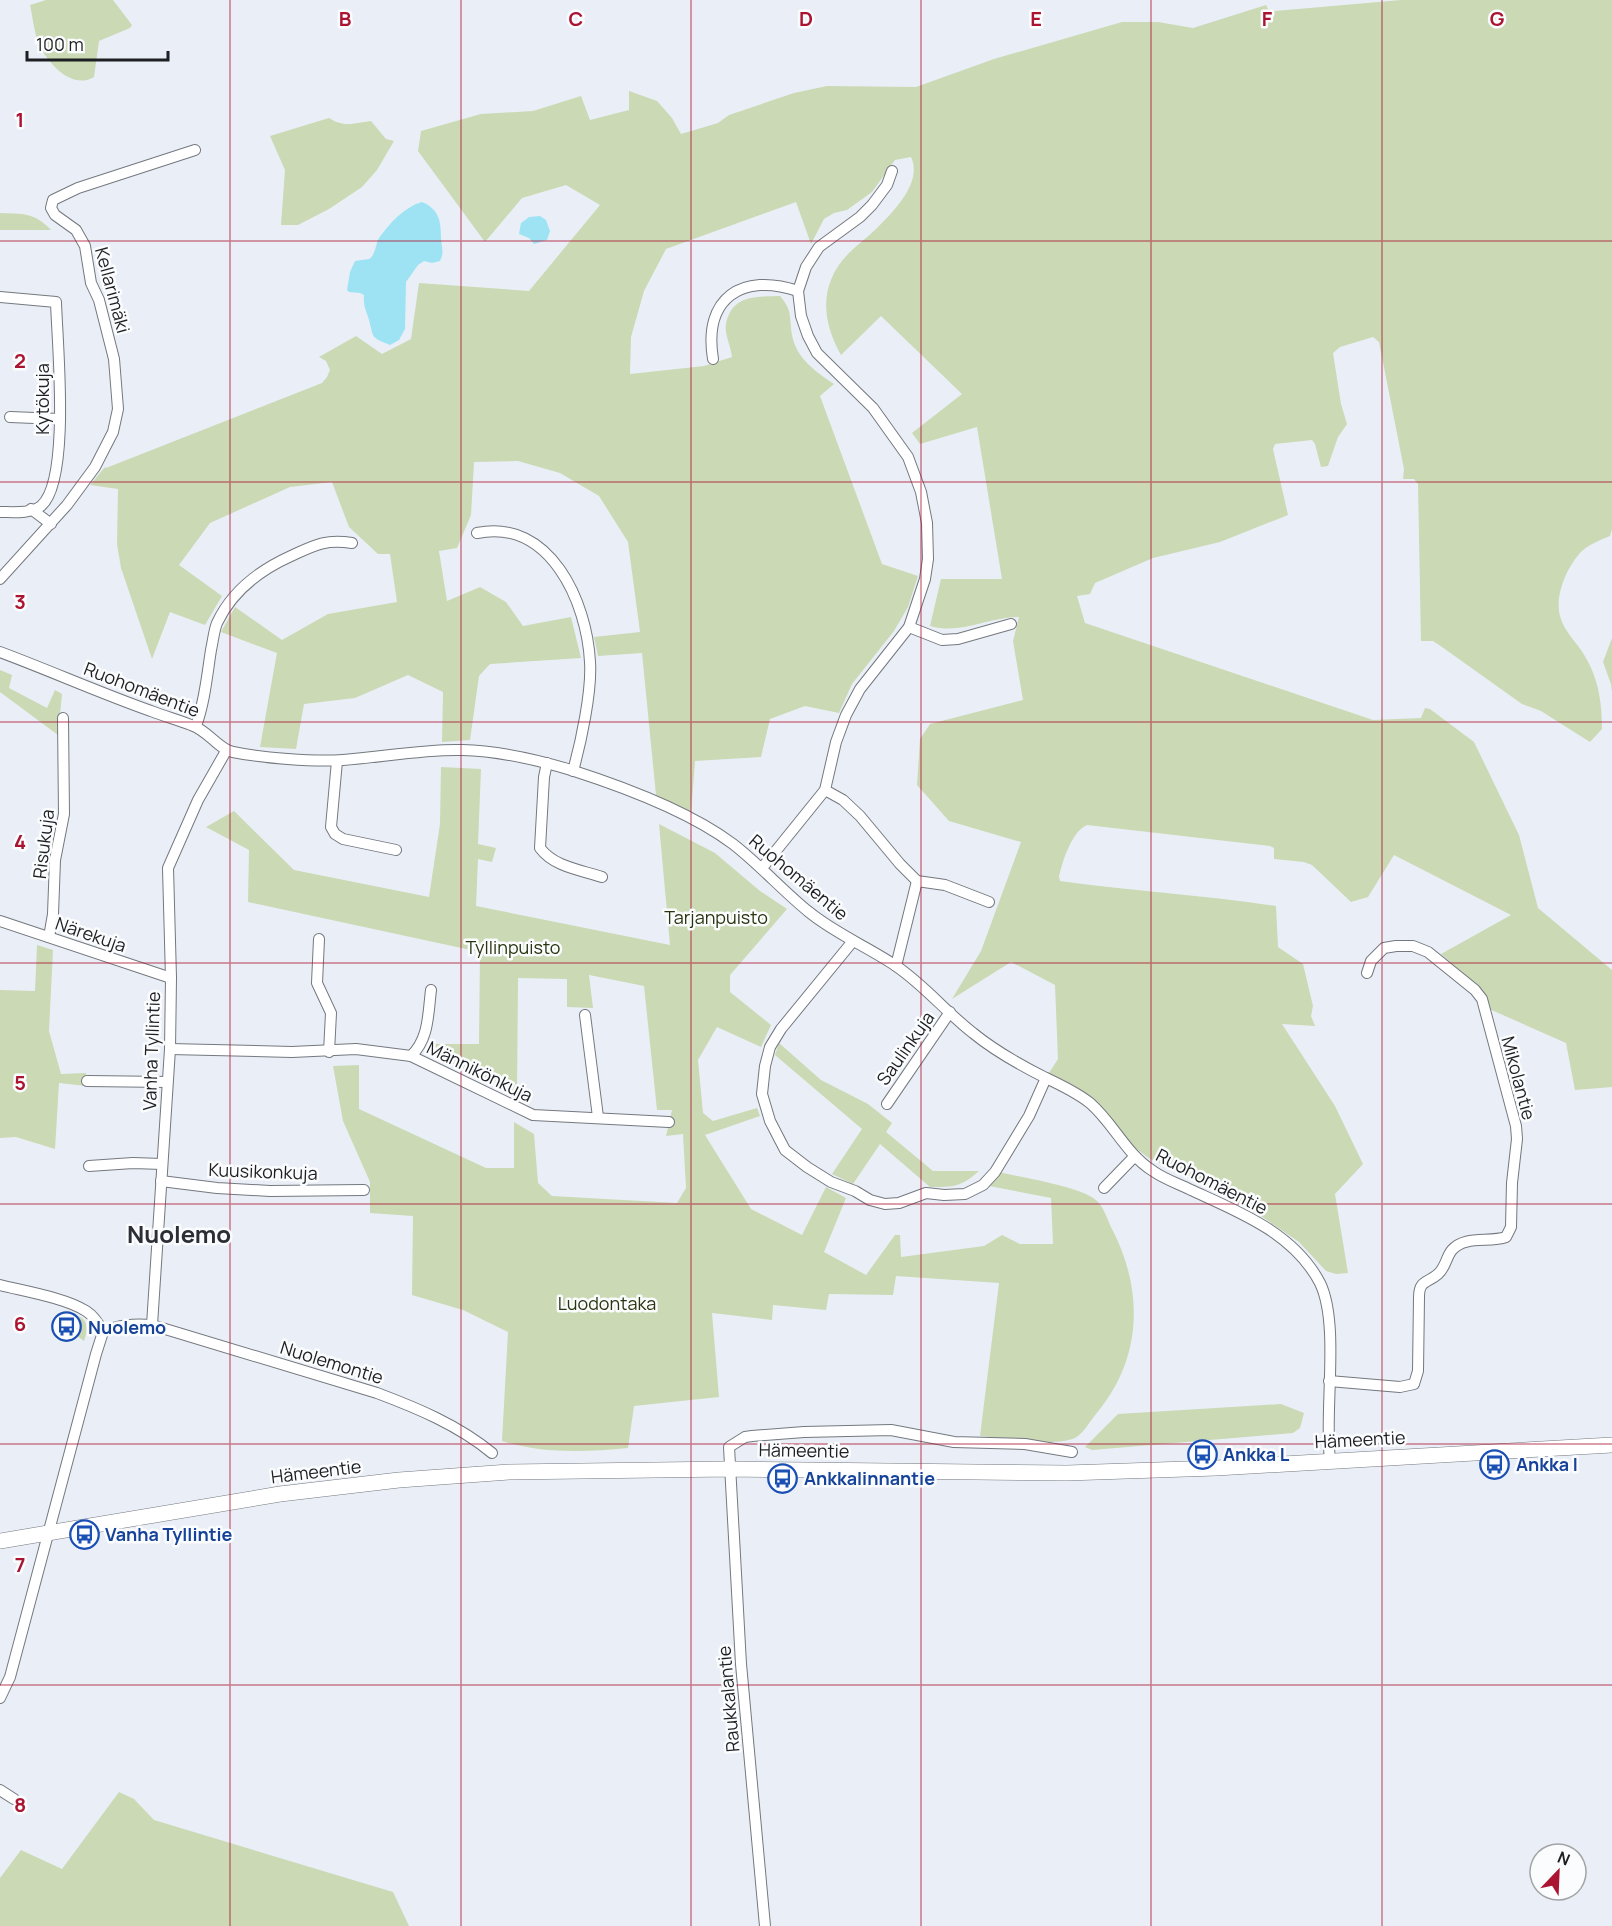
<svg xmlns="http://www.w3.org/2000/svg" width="1612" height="1926" font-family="Manrope,sans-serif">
  <rect width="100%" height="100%" fill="#eaeff7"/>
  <g fill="#cbd9b4">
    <path d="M46 0H113L132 25 130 28 99 41 94 77C73 90 49 65 40 46 34 34 33 18 30 5Z"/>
    <path d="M1401 0H1612V529L1610 536C1600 540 1590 544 1582 551 1567 566 1553 598 1561 619 1564 630 1575 641 1581 650 1598 675 1602 700 1602 729L1590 742 1541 711 1522 704 1442 647 1433 641H1421L1418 484 1414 479H1403L1404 469 1379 342 1373 337 1340 347 1333 353 1341 404 1347 424 1338 437 1328 466 1321 467 1315 444 1312 440 1275 444 1273 449 1288 515 1220 542 1153 558 1095 583 1090 594 1077 596 1085 623 1373 720 1421 718 1425 708 1430 709 1474 742 1519 835 1538 908 1612 970V1087L1575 1090 1566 1043 1487 1008 1479 987 1441 954 1511 915 1394 855 1368 897 1351 902 1312 865 1304 862 1274 859V848L1270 846 1087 825C1072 831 1062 862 1059 877L1060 881C1132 891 1204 895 1276 906L1278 947 1303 964 1313 1006 1311 1016 1315 1026 1282 1024 1335 1106 1363 1164 1335 1194 1348 1273 1336 1274 1326 1271 1299 1242 1261 1216 1183 1173 1150 1159 1134 1147 1094 1102 1075 1086 1049 1073 1058 1059 1055 985 1011 962 952 999 981 951 1021 842 949 821 917 785 920 739 930 724 1023 700 1013 641 1019 617C988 617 961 635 930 626L941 579H1002L977 427 920 444 912 433 962 394 881 316 841 355C821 320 819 283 849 253 858 244 868 237 877 228 894 211 923 182 911 157L895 160 872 192 847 210 834 213 824 219 811 244 796 202 666 249 644 291 631 337 630 374 704 366 732 357C731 347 724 333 726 324 732 294 757 297 780 296 793 311 789 317 792 335 796 358 816 372 834 384L820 396 882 564 918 576 908 607 894 631 852 684 839 713 805 706 770 719 761 757 695 761 691 813 656 795 642 653 598 656 594 637 640 632 628 542 599 496 560 473 518 461 474 462 471 515 457 548 439 551 447 601 480 587 506 602 523 626 571 617 581 658 490 664 479 676 470 740 442 742 443 692 408 675 355 698 304 704 296 749 260 747 277 653 221 632 235 607 282 640 328 614 397 602 390 554H378L349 527 332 482 290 487 210 523 179 565 222 596 205 625 170 612 152 659 121 568 117 544 118 489 90 485 105 467 106 468 322 383 327 377 330 370 326 361 319 357 356 336 382 354 411 339 419 283 529 291 600 205 566 185 522 198 485 242 418 151 421 131 481 114 533 111 581 96 590 120 629 110V91L657 101 672 118 681 134 718 123 729 115 794 93 827 86 916 87 994 59 1122 22H1158L1193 28 1266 5 1268 9 1275 11Z"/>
    <path d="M329 118C345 128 353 123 371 121L386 139 394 141 377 170 362 187 329 209 298 225H281L285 170 270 136Z"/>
    <path d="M0 213C23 214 34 212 51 230H0Z"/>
    <path d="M1612 638V692L1611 684 1603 662Z"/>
    <path d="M0 670 12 675 9 688 47 708 55 690 62 694 58 735 0 692Z"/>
    <path d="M441 767 481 769 478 844 496 848 492 862 478 859 476 906 670 945 659 824 715 853 760 891 787 909 730 975V992L771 1025 761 1047 717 1027 698 1060 703 1113 713 1121 757 1108 760 1116 705 1135 751 1209 802 1235 826 1187 846 1198 824 1252 866 1275 895 1235H900L901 1257 984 1246 1002 1235 1020 1244H1053L1051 1198 989 1186 998 1172C1020 1177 1086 1187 1098 1202 1105 1209 1108 1222 1113 1231 1144 1292 1142 1360 1096 1414 1090 1421 1083 1434 1075 1438 1055 1447 1003 1438 980 1436L999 1283 896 1276 893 1295 829 1294 826 1310 773 1305 772 1320 712 1313 719 1397 634 1406 628 1448C586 1452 542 1454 502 1441L508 1332 463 1310 412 1295 413 1216 370 1213V1182L343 1121 333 1066 359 1065V1109L486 1168H514V1122L534 1134 538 1183 552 1196 677 1203 686 1188 683 1134 666 1136 672 1110H657L644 986 589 975 593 1008 567 1007V979L518 978 517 1096 495 1083 449 1062 440 1055 434 1044H479L480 952 248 902 249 850 206 827 234 811 294 870 429 897 440 824Z"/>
    <path d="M37 945 53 950 49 1031 61 1074 86 1073V1086L59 1083 55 1149 16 1137 0 1138V990L35 991Z"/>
    <path d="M779 1043 821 1080 868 1104 892 1123 886 1132 933 1171H979C961 1187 954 1187 930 1187L880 1144 853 1184 832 1174 862 1129 775 1055Z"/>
    <path d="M60 1312C81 1315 92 1318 84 1341L73 1333Z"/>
    <path d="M1281 1404 1304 1413 1300 1428 1293 1433 1092 1450 1085 1447 1118 1414Z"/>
    <path d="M119 1792 134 1799 154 1820 393 1892 409 1926H0V1878L21 1850 62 1869Z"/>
  </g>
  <g fill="#9ee3f4">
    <path d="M422 202C439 209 441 221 441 237 441 247 445 251 440 261L432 263 424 261 418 265 406 282 405 329 399 340 390 345C370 337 374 338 369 320 366 310 363 306 364 295L360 293 349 292 347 290 350 272 355 261C359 260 365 260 369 259 375 256 376 243 379 238 390 223 404 207 422 202Z"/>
    <path d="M540 216 546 220 550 231 547 240 534 244 529 238 519 234 521 223 529 217Z"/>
  </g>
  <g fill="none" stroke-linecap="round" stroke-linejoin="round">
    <defs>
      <g id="minor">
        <path d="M0 297 56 302C57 341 71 481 41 506 31 514 12 512 0 512"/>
        <path d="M713 359C703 298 742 272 798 291"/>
        <path d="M10 417 60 419"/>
        <path d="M31 509 51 524"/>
        <path d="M477 533C550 518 587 602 590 662 592 691 581 742 573 771"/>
        <path d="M0 579 67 505 95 467 113 432 118 409 114 359 99 300 91 283 85 246 76 230 55 215 51 208 53 200 78 188 195 150"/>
        <path d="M909 627 942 640 958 639 1011 624"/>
        <path d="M0 652C51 671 100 693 151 711 164 716 178 720 191 725 209 731 218 749 233 752 262 758 313 762 343 760 383 757 423 749 462 750 500 751 535 759 571 770 624 787 689 811 733 844 760 865 783 891 809 912 836 934 868 947 896 966 924 985 946 1012 973 1033 995 1051 1020 1065 1046 1078 1061 1085 1076 1092 1090 1103 1114 1124 1126 1154 1153 1171 1164 1179 1179 1184 1191 1190 1239 1212 1294 1233 1320 1283 1340 1324 1324 1411 1330 1460"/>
        <path d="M196 726C205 701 207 675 211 650 213 641 214 630 217 623 232 591 260 570 291 556 315 545 325 539 352 543"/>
        <path d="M337 761 331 827 335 834 343 839 396 850"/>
        <path d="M547 763 544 777 540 848C554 867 581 870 602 877"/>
        <path d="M825 790 843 800 860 816 900 864 917 881 945 885 989 902"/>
        <path d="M762 868 825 790 836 742 846 715 860 689 909 627 925 579 928 559 927 523 921 492 908 457 873 408 817 353 808 336 801 316 798 291 806 267 819 247 860 217 872 205 887 185 892 171"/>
        <path d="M0 921 171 978"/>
        <path d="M49 937 53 914 55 860 64 814 63 718"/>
        <path d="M319 939 317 983 331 1013 329 1052"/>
        <path d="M853 941 781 1029 770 1047 765 1066 762 1094 770 1121 785 1150 807 1167 831 1182 855 1191 870 1200 885 1204 899 1203 926 1193 944 1195 965 1194 983 1185 995 1172 1029 1116 1046 1078"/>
        <path d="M896 966 917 881"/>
        <path d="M585 1015 598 1117"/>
        <path d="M170 1049 292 1052 356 1049 411 1056 533 1115 669 1122"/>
        <path d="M411 1056C429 1039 428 1014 431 990"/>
        <path d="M87 1081 167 1082"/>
        <path d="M887 1104 950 1012"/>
        <path d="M89 1166 133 1163 162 1164"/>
        <path d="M161 1181 217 1188 270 1191 364 1190"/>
        <path d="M1104 1188 1134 1157"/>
        <path d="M0 1285C24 1291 66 1298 86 1311 94 1316 99 1324 103 1332"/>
        <path d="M152 1325 170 1049 171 978 168 868 198 800 226 751"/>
        <path d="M1329 1381 1400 1387 1414 1384 1418 1371 1419 1297C1419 1280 1428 1283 1438 1274 1446 1267 1446 1257 1452 1250 1465 1235 1489 1243 1506 1237L1511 1227 1512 1183 1517 1139 1516 1126 1482 999 1475 990 1428 952 1413 946H1396L1384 948 1371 961 1367 973"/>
        <path d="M0 1698 10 1677 96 1354 103 1332C119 1324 135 1324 152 1325L377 1393C417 1408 458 1425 492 1453"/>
        <path d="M0 1790 14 1799"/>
        <path d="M765 1926 741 1664 729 1447 745 1437 752 1436 804 1432 891 1430 954 1442 1025 1444 1072 1452"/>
      </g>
      <path id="highway" d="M0 1541 280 1494 399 1480 509 1472 729 1469 1067 1473 1216 1468 1612 1445"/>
    </defs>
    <use href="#minor" stroke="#74787f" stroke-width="12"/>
    <use href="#highway" stroke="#74787f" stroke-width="16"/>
    <use href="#minor" stroke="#fff" stroke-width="10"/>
    <use href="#highway" stroke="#fff" stroke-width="15"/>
  </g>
  <path fill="none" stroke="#ab1431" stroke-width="1.5" stroke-opacity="0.55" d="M230 0V1926M461 0V1926M691 0V1926M921 0V1926M1151 0V1926M1382 0V1926M0 241H1612M0 482H1612M0 722H1612M0 963H1612M0 1204H1612M0 1444H1612M0 1685H1612"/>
  <defs>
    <symbol id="bus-ring" viewBox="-11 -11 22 22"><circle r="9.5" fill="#fbfcfe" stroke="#1a4fb4" stroke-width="1.5"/><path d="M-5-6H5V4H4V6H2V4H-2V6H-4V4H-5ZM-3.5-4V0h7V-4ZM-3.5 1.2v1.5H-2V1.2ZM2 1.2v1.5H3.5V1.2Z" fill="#1a4fb4"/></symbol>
  </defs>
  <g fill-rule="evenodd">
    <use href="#bus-ring" x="50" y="1310" width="33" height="33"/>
    <use href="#bus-ring" x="1186" y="1438" width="33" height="33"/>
    <use href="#bus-ring" x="1478" y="1448" width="33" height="33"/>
    <use href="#bus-ring" x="766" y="1462" width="33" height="33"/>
    <use href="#bus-ring" x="68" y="1518" width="33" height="33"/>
  </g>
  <g text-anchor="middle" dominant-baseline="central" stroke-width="5" stroke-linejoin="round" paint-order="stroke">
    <g font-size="18" fill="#1d1f22" stroke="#fbfcfe">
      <text transform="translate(113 290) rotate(75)">Kellarimäki</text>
      <text transform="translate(42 399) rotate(-90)">Kytökuja</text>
      <text transform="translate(142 689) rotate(21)">Ruohomäentie</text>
      <text transform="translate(43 844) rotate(-83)">Risukuja</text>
      <text transform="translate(799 877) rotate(40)">Ruohomäentie</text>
      <text transform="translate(91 934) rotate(19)">Närekuja</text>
      <text transform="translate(905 1048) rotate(-55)">Saulinkuja</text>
      <text transform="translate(151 1051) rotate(-88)">Vanha Tyllintie</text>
      <text transform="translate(480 1071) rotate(26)">Männikönkuja</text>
      <text transform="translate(1519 1078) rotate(75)">Mikolantie</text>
      <text transform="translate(263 1171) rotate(2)">Kuusikonkuja</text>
      <text transform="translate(1212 1181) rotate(27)">Ruohomäentie</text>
      <text transform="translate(332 1362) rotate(17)">Nuolemontie</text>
      <text transform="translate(1360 1439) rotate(-3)">Hämeentie</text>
      <text transform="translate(804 1450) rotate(1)">Hämeentie</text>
      <text transform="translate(316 1471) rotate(-7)">Hämeentie</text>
      <text transform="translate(728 1699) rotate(-95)">Raukkalantie</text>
    </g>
    <g font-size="18" fill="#29350e" stroke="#fbfcfe">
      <text x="716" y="917">Tarjanpuisto</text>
      <text x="513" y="947">Tyllinpuisto</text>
      <text x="607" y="1303">Luodontaka</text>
    </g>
    <g font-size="18" font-weight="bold" fill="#164399" stroke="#fbfcfe" text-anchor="start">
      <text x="88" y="1327">Nuolemo</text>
      <text x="1223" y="1454">Ankka L</text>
      <text x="1516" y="1464">Ankka I</text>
      <text x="804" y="1478">Ankkalinnantie</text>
      <text x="105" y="1534">Vanha Tyllintie</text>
    </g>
    <g font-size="24" font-weight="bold" fill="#2b2f35" stroke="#fbfcfe">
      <text x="179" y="1233">Nuolemo</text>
    </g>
  </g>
  <g font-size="20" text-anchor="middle" font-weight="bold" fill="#ab1431" stroke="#fbfcfe" stroke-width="5" stroke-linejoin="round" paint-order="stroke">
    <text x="345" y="26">B</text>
    <text x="576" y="26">C</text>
    <text x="806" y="26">D</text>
    <text x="1036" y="26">E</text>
    <text x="1267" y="26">F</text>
    <text x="1497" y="26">G</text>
    <text x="20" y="127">1</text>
    <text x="20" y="368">2</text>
    <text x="20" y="609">3</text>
    <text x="20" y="849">4</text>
    <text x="20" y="1090">5</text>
    <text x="20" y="1331">6</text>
    <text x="20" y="1572">7</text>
    <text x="20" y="1812">8</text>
  </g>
  <g transform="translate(1558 1872) rotate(23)"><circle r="28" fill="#fbfcfe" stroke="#a2a4a6" stroke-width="1.5"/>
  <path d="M0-4.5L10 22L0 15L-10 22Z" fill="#ab1431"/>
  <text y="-9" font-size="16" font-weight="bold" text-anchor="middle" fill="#1d1f22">N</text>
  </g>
  <path d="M27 51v9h141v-9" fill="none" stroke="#1d1f22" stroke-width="3"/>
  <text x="36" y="51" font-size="18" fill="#1d1f22" stroke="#fbfcfe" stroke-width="4.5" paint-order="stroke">100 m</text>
</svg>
